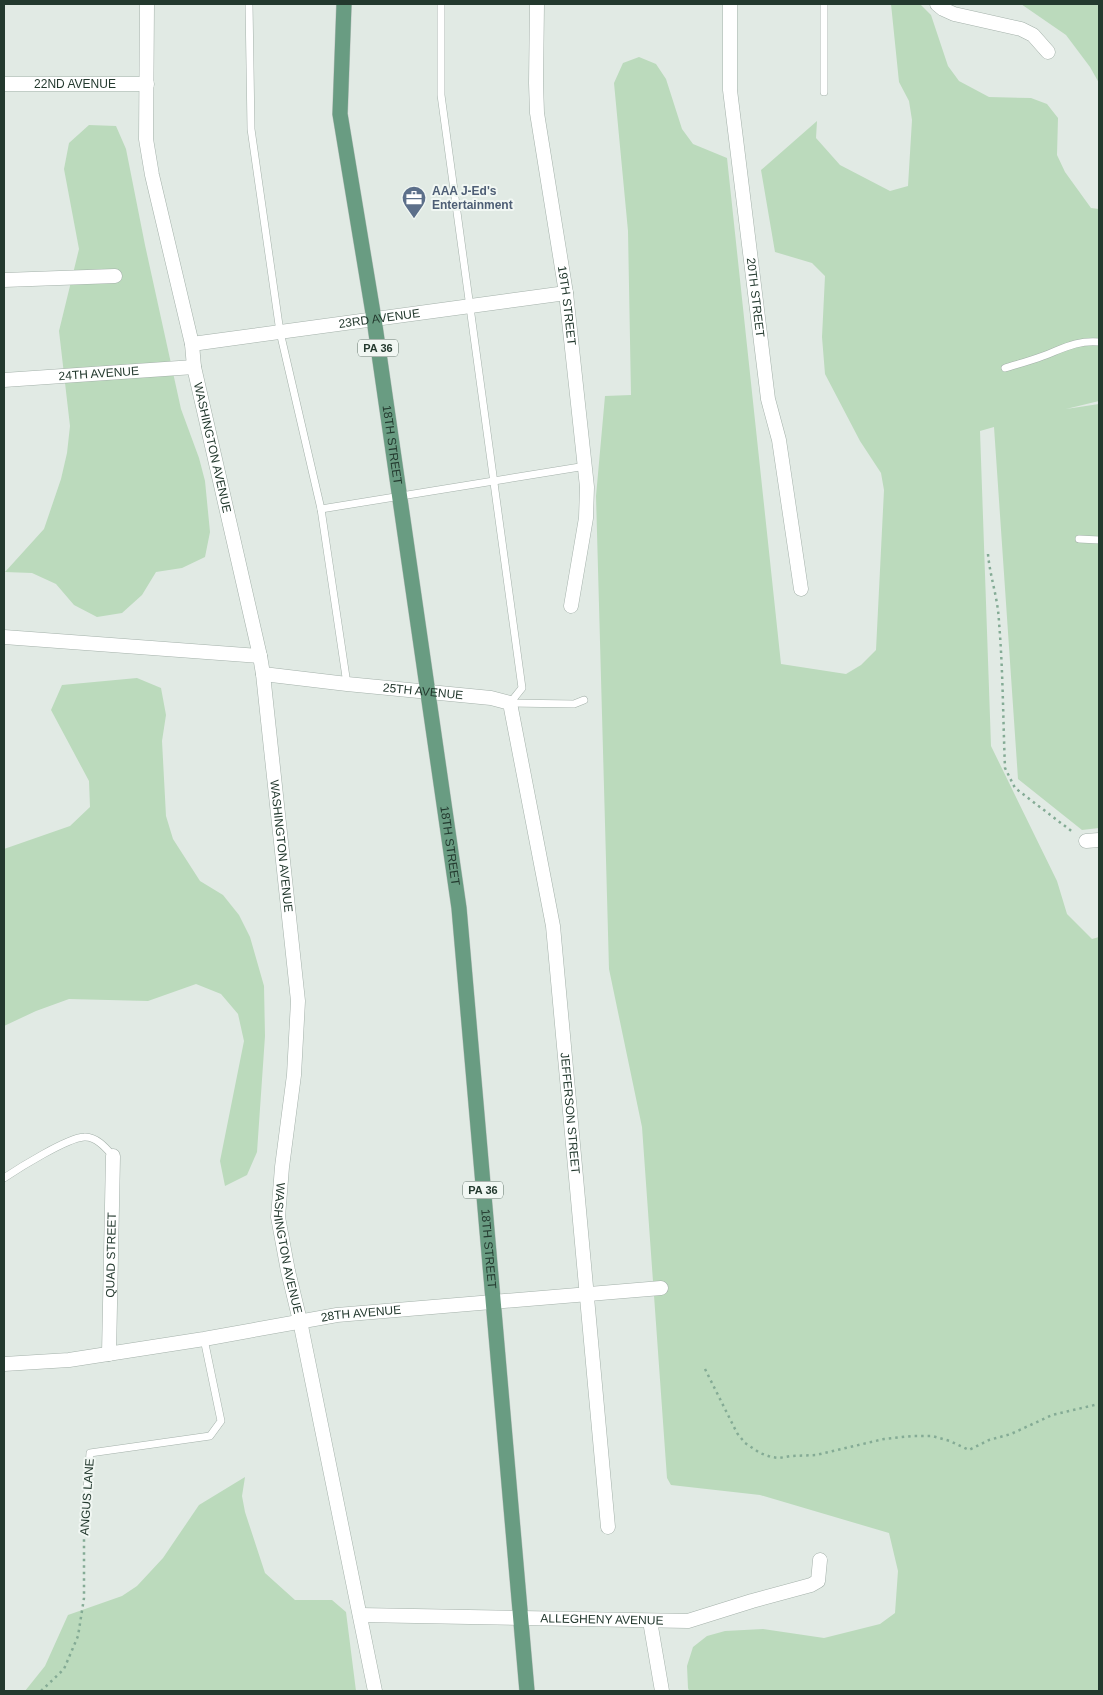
<svg xmlns="http://www.w3.org/2000/svg" width="1103" height="1695" font-family="Helvetica,sans-serif">
  <rect width="100%" height="100%" fill="#e1eae4"/>
  <g fill="#bbdabc">
    <path d="M891 4H920L931 15 948 66 959 81 989 97 1031 98 1047 104 1058 118 1057 155 1065 172 1091 208 1099 209V401L1066 409 1099 404V828L1082 830 1018 779 994 427 980 431 991 746 1057 881 1067 914 1092 939 1099 937V1691H689L688 1688 687 1666 693 1647 707 1636 725 1631 763 1629 824 1638 880 1624 895 1613 898 1571 889 1533 760 1495 671 1485 667 1478 642 1127 609 969 596 496 605 396 631 395 628 231 614 83 623 63 639 57 656 64 666 79 682 129 693 144 727 158 781 664 846 674 861 665 876 650 884 490 881 473 860 441 825 374 822 337 825 276 812 263 775 252 761 170 817 121 816 138 840 165 890 191 908 186 912 120 909 101 899 82Z"/>
    <path d="M1021 4H1099V83L1090 67 1066 35Z"/>
    <path d="M89 125 116 126 126 149 145 245 181 409 199 458 205 481 210 532 205 557 182 568 156 572 142 595 122 613 97 617 74 605 56 584 32 573 5 572 44 529 61 479 67 453 70 426 59 331 79 249 64 169 69 143Z"/>
    <path d="M137 678 161 688 166 715 162 741 166 816 173 839 200 881 223 895 239 915 250 937 264 986 265 1036 257 1152 247 1175 225 1186 220 1161 244 1041 238 1014 221 994 196 984 148 1001 69 999 36 1011 4 1026V849L70 826 90 807 89 781 51 710 62 685Z"/>
    <path d="M245 1477 242 1496 245 1512 265 1573 295 1600H332L346 1612 356 1691H25L45 1666 68 1615 122 1596 137 1586 163 1558 199 1505Z"/>
  </g>
  <g fill="none" stroke-linecap="round" stroke-linejoin="round">
    <defs>
      <g id="lane">
        <path d="M249 4 251 129 280 332 321 509 347 684"/>
        <path d="M441 4V95L522 688 510 703"/>
        <path d="M824 92V4"/>
        <path d="M1005 368C1018 364 1030 361 1043 356 1062 349 1077 340 1099 342"/>
        <path d="M321 509 586 466"/>
        <path d="M1079 539 1099 540"/>
        <path d="M510 703 574 704 584 700"/>
        <path d="M4 1178C19 1168 67 1138 84 1137 96 1136 106 1148 113 1156"/>
        <path d="M84 1527 90 1453 210 1436 221 1421 204 1339"/>
      </g>
      <g id="street">
        <path id="s1" d="M147 4 146 139 152 175 192 344 194 367 260 656 263 674 298 1001 294 1075 282 1167 278 1217 288 1271 300 1321 375 1691"/>
        <path id="s2" d="M537 4 536 83 537 113 566 293 587 487 586 518 571 606"/>
        <path id="s3" d="M730 4V90L768 399 779 440 801 589"/>
        <path d="M937 4 943 9 954 14 1021 29 1033 35 1048 52"/>
        <path id="s4" d="M4 84H147"/>
        <path d="M4 280 115 276"/>
        <path id="s5" d="M192 344 566 293"/>
        <path id="s6" d="M4 380 194 367"/>
        <path d="M4 637 260 656"/>
        <path id="s7" d="M263 674 347 684 491 698 510 703 553 926 608 1527"/>
        <path d="M1086 841 1099 840"/>
        <path id="s8" d="M109 1354 113 1156"/>
        <path id="s9" d="M4 1364 69 1360 204 1339 337 1315 661 1288"/>
        <path id="s10" d="M360 1615 688 1621 752 1601 811 1585 818 1581 820 1560"/>
        <path d="M650 1621 662 1691"/>
      </g>
      <g id="primary">
        <path id="s11" d="M344 4 340 114 374 319 459 908 527 1691"/>
      </g>
    </defs>
    <use href="#lane" stroke="#a4b1aa" stroke-width="8"/>
    <use href="#street" stroke="#a4b1aa" stroke-width="15"/>
    <use href="#primary" stroke="#bdc4c0" stroke-width="16"/>
    <g stroke="#84ab95" stroke-width="2.5" stroke-dasharray="2.5 4" stroke-linecap="butt">
      <path d="M988 554C990 577 998 598 999 622 1003 670 1003 719 1005 768L1015 788 1074 833"/>
      <path d="M705 1369 737 1433 745 1443 760 1453 771 1457 779 1458 791 1456 816 1455 884 1439 912 1436H932L950 1441 969 1450 989 1440 1011 1434 1052 1415 1099 1404"/>
      <path d="M41 1691 64 1669 78 1636 84 1598V1536"/>
    </g>
    <use href="#lane" stroke="#fff" stroke-width="7"/>
    <use href="#street" stroke="#fff" stroke-width="14"/>
    <use href="#primary" stroke="#699c82" stroke-width="15"/>
  </g>
  <defs>
    <symbol id="office-pin" viewBox="-11 -11 22 30"><path d="M0 17L-7.5 6A9.5 9.5 0 1 1 7.5 6Z" fill="#5c6f8a" stroke="#f1f7f3"/><path d="M-6-3h4V-5.5h4V-3h4V5H-6ZM-1-4.5V-3h2v-1.5ZM-6 0V1H6V0Z" fill="#fff"/></symbol>
  </defs>
  <g fill-rule="evenodd">
    <use href="#office-pin" x="400" y="184" width="28" height="38"/>
  </g>
  <g text-anchor="middle" dominant-baseline="central" stroke-width="4" stroke-linejoin="round" paint-order="stroke">
    <g fill="#f1f7f3" stroke="#617269" stroke-width="1">
      <rect x="358" y="339.5" width="40" height="17" rx="4"/>
      <rect x="463" y="1181.5" width="40" height="17" rx="4"/>
    </g>
    <g font-size="11" font-weight="bold" fill="#23392e">
      <text x="378" y="348">PA 36</text>
      <text x="483" y="1190">PA 36</text>
    </g>
    <g font-size="12" fill="#23392e" stroke="#f1f7f3">
      <text stroke="none"><textPath href="#s4" startOffset="71">22ND AVENUE</textPath></text>
      <text stroke="none"><textPath href="#s3" startOffset="295">20TH STREET</textPath></text>
      <text stroke="none"><textPath href="#s2" startOffset="304">19TH STREET</textPath></text>
      <text stroke="none"><textPath href="#s5" startOffset="189">23RD AVENUE</textPath></text>
      <text stroke="none"><textPath href="#s6" startOffset="95">24TH AVENUE</textPath></text>
      <text stroke="none"><textPath href="#s11" startOffset="445">18TH STREET</textPath></text>
      <text stroke="none"><textPath href="#s1" startOffset="451">WASHINGTON AVENUE</textPath></text>
      <text stroke="none"><textPath href="#s7" startOffset="161">25TH AVENUE</textPath></text>
      <text stroke="none"><textPath href="#s11" startOffset="850">18TH STREET</textPath></text>
      <text stroke="none"><textPath href="#s1" startOffset="856">WASHINGTON AVENUE</textPath></text>
      <text stroke="none"><textPath href="#s7" startOffset="664">JEFFERSON STREET</textPath></text>
      <text stroke="none"><textPath href="#s11" startOffset="1255">18TH STREET</textPath></text>
      <text stroke="none"><textPath href="#s1" startOffset="1261">WASHINGTON AVENUE</textPath></text>
      <text stroke="none"><textPath href="#s8" startOffset="99">QUAD STREET</textPath></text>
      <text stroke="none"><textPath href="#s9" startOffset="361">28TH AVENUE</textPath></text>
      <text transform="translate(87 1497) rotate(-86)">ANGUS LANE</text>
      <text stroke="none"><textPath href="#s10" startOffset="242">ALLEGHENY AVENUE</textPath></text>
    </g>
    <g font-size="12" font-weight="bold" fill="#4e5e75" stroke="#f1f7f3" text-anchor="start">
      <text x="432" y="191">AAA J-Ed's<tspan x="432" dy="14">Entertainment</tspan></text>
    </g>
  </g>
  <rect width="1103" height="1695" fill="none" stroke="#23392e" stroke-width="10"/>
</svg>
